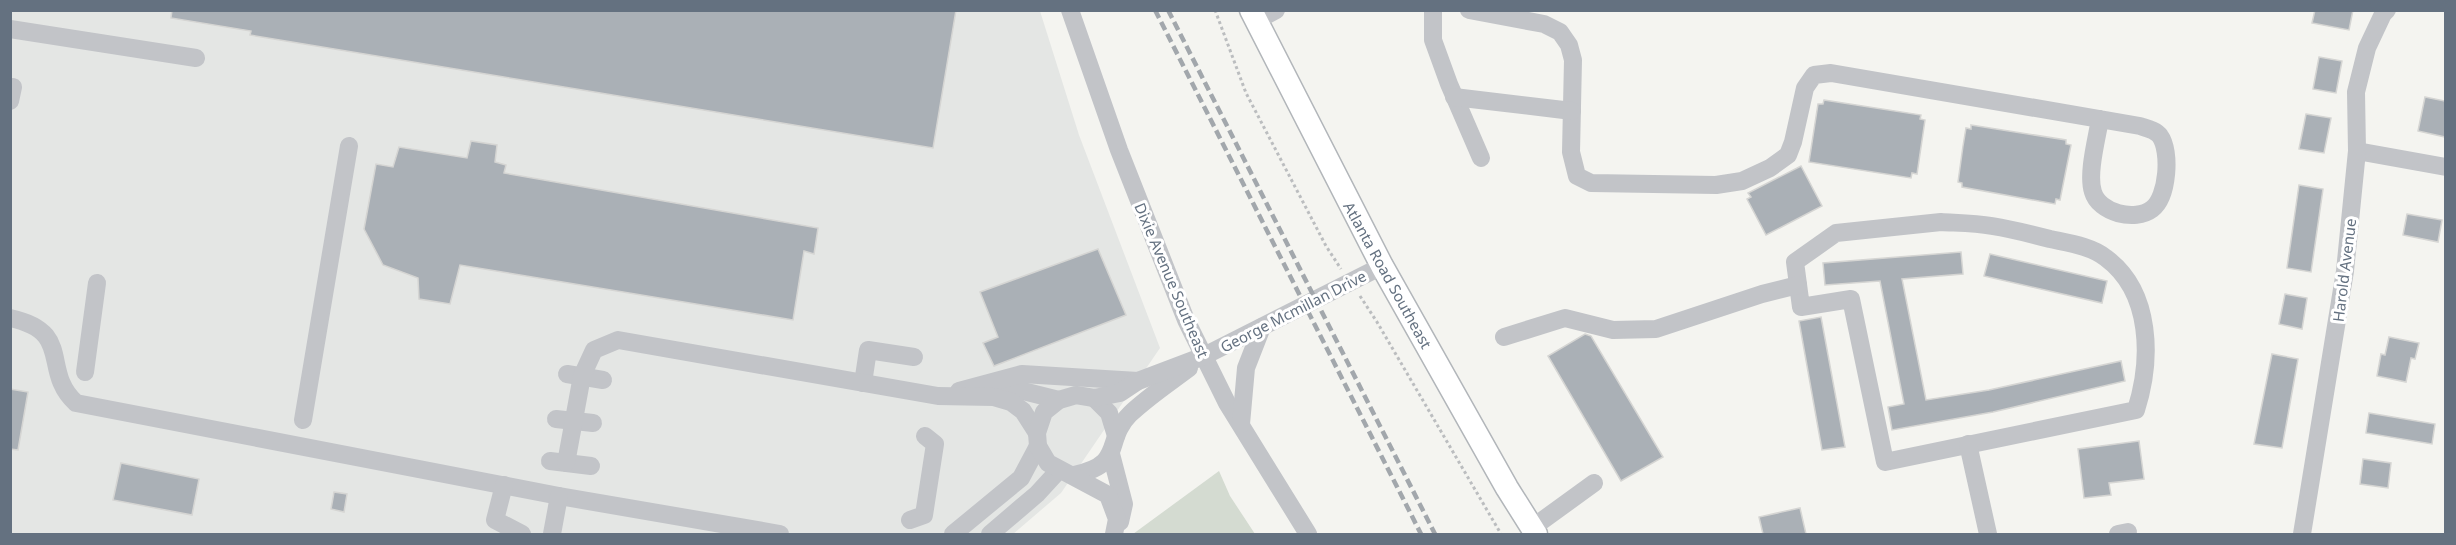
<svg xmlns="http://www.w3.org/2000/svg" width="2456" height="545" font-family="'Noto Sans',sans-serif">
  <rect width="100%" height="100%" fill="#f4f4f0"/>
  <path fill="#e4e6e4" d="M10 11H1040L1079 135 1160 348 1061 493 1013 534H11Z"/>
  <path fill="#d4dbd1" d="M1219 471 1230 496 1255 534H1133Z"/>
  <g fill="#aab0b6" stroke="#d5d5d3" stroke-width="1.5">
    <path d="M172 10H956L933 148 250 35 251 31 171 18Z"/>
    <path d="M2315 10H2353L2349 30 2312 23Z"/>
    <path d="M2319 57 2342 61 2336 93 2313 89Z"/>
    <path d="M2425 97 2445 101V137L2418 131Z"/>
    <path d="M1824 100 1921 115 1920 119 1925 120 1917 174 1912 173 1911 178 1809 162 1818 104H1823Z"/>
    <path d="M2306 114 2331 118 2324 153 2299 149Z"/>
    <path d="M1971 125 2066 140V144L2071 145 2060 200 2056 199 2055 204 1962 187V183L1958 182 1963 146 1966 128 1971 129Z"/>
    <path d="M471 141 497 145 495 162 506 165 504 173 818 228 814 254 804 251 793 320 460 265 450 304 419 299 418 278 383 265 364 229 376 164 393 167 399 147 467 158Z"/>
    <path d="M1801 166 1822 206 1766 235 1747 199 1751 197 1748 193Z"/>
    <path d="M2299 185 2323 189 2311 272 2287 268Z"/>
    <path d="M2407 214 2442 220 2438 242 2403 235Z"/>
    <path d="M1098 249 1126 315 994 366 983 343 998 337 980 292Z"/>
    <path d="M1961 252 1963 274 1902 279 1926 400 1989 390 2121 361 2125 381 1993 412 1892 430 1888 407 1904 404 1880 281 1825 285 1823 263Z"/>
    <path d="M1990 254 2107 281 2102 303 1984 276Z"/>
    <path d="M2285 294 2307 298 2302 329 2279 324Z"/>
    <path d="M1821 317 1845 447 1822 450 1799 321Z"/>
    <path d="M1585 334 1591 336 1663 457 1621 481 1548 356Z"/>
    <path d="M2389 337 2419 343 2415 359 2411 358 2406 382 2377 376 2381 354 2385 355Z"/>
    <path d="M2272 354 2298 359 2282 448 2254 444Z"/>
    <path d="M10 389 28 392 18 450 10 449Z"/>
    <path d="M2369 413 2435 424 2432 444 2366 433Z"/>
    <path d="M2139 441 2144 479 2109 483 2111 495 2084 498 2078 449Z"/>
    <path d="M2363 459 2391 463 2388 488 2360 484Z"/>
    <path d="M121 463 199 479 192 515 113 500Z"/>
    <path d="M334 492 347 494 344 512 331 509Z"/>
    <path d="M1800 508 1806 534H1763L1759 517Z"/>
  </g>
  <g fill="none" stroke-linecap="round" stroke-linejoin="round">
    <defs>
      <path id="major" d="M1251 10 1382 266 1507 488 1536 534"/>
    </defs>
    <use href="#major" stroke="#b2b6ba" stroke-width="25"/>
    <g stroke="#bbbdbf" stroke-width="3" stroke-dasharray="3 3" stroke-linecap="butt">
      <path d="M1215 10 1246 93 1326 246 1341 269"/>
      <path d="M1360 296 1377 322 1501 534"/>
    </g>
    <g stroke="#c2c4c8" stroke-width="18">
      <path d="M1070 10 1119 150 1186 320 1227 403 1308 534"/>
      <path d="M1433 10V40L1449 84 1481 158"/>
      <path d="M1469 10 1544 24 1560 32 1569 45 1573 60 1571 152 1577 176 1591 183 1716 185 1742 181 1770 168 1788 155 1793 142 1805 88 1814 75 1831 73 2140 126C2146 128 2156 130 2160 136 2171 151 2168 197 2152 209 2135 222 2099 213 2093 192 2087 174 2097 138 2100 119"/>
      <path d="M1256 21 1276 10"/>
      <path d="M10 29 196 58"/>
      <path d="M1454 97 1572 111"/>
      <path d="M10 101 13 87"/>
      <path d="M2357 151 2446 167"/>
      <path d="M1941 222C1958 223 1975 223 1992 226 2011 229 2031 234 2050 239 2068 243 2091 246 2106 258 2152 292 2152 360 2136 410L1885 462 1851 299 1801 307 1795 262 1836 233Z"/>
      <path d="M10 318C75 332 40 370 76 403L559 496 780 534"/>
      <path d="M1504 337 1565 318 1613 330 1656 329 1762 294 1798 285"/>
      <path d="M85 372 97 283"/>
      <path d="M567 374 603 380"/>
      <path d="M863 383 868 350 914 357"/>
      <path d="M991 383 1059 400"/>
      <path d="M959 391 1022 374 1138 381"/>
      <path d="M1094 398 1109 413 1116 436"/>
      <path d="M556 419 593 423"/>
      <path d="M303 420 349 146"/>
      <path d="M1241 424 1246 368 1262 327"/>
      <path d="M1968 444 1988 534"/>
      <path d="M1111 454 1124 504 1120 522"/>
      <path d="M550 461 591 466"/>
      <path d="M566 463 582 376 594 350 618 340 938 396 994 397 1011 402 1023 411 1037 433"/>
      <path d="M1074 475C1126 464 1103 441 1130 414 1148 397 1169 383 1189 368"/>
      <path d="M504 485 495 520 522 534"/>
      <path d="M910 520 924 515 935 444 925 436"/>
      <path d="M1532 528 1594 483"/>
      <path d="M552 534 559 496"/>
      <path d="M953 534 1021 478 1038 446"/>
      <path d="M990 534 1037 494 1059 470"/>
      <path d="M1114 534 1117 519 1108 495 1048 463 1038 446 1037 433 1044 412 1059 400 1076 395 1094 398 1120 393 1138 381 1204 356 1382 266"/>
      <path d="M2118 534 2128 532"/>
      <path d="M2302 534 2345 271 2357 151 2356 92 2367 48 2383 14 2387 10"/>
    </g>
    <use href="#major" stroke="#fff" stroke-width="22"/>
    <g stroke="#a2a7ac" stroke-width="4.5" stroke-dasharray="9 4.5" stroke-linecap="butt">
      <path d="M1155 10 1421 534"/>
      <path d="M1168 10 1435 534"/>
    </g>
  </g>
  <g text-anchor="middle" dominant-baseline="central" stroke-width="6" stroke-linejoin="round" paint-order="stroke">
    <g font-size="15" fill="#647180" stroke="#fff">
      <text transform="translate(2344 270) rotate(-83)">Harold Avenue</text>
      <text transform="translate(1388 275) rotate(61)">Atlanta Road Southeast</text>
      <text transform="translate(1172 280) rotate(67)">Dixie Avenue Southeast</text>
      <text transform="translate(1293 311) rotate(-27)">George Mcmillan Drive</text>
    </g>
  </g>
  <rect width="2456" height="545" fill="none" stroke="#647180" stroke-width="24"/>
</svg>
